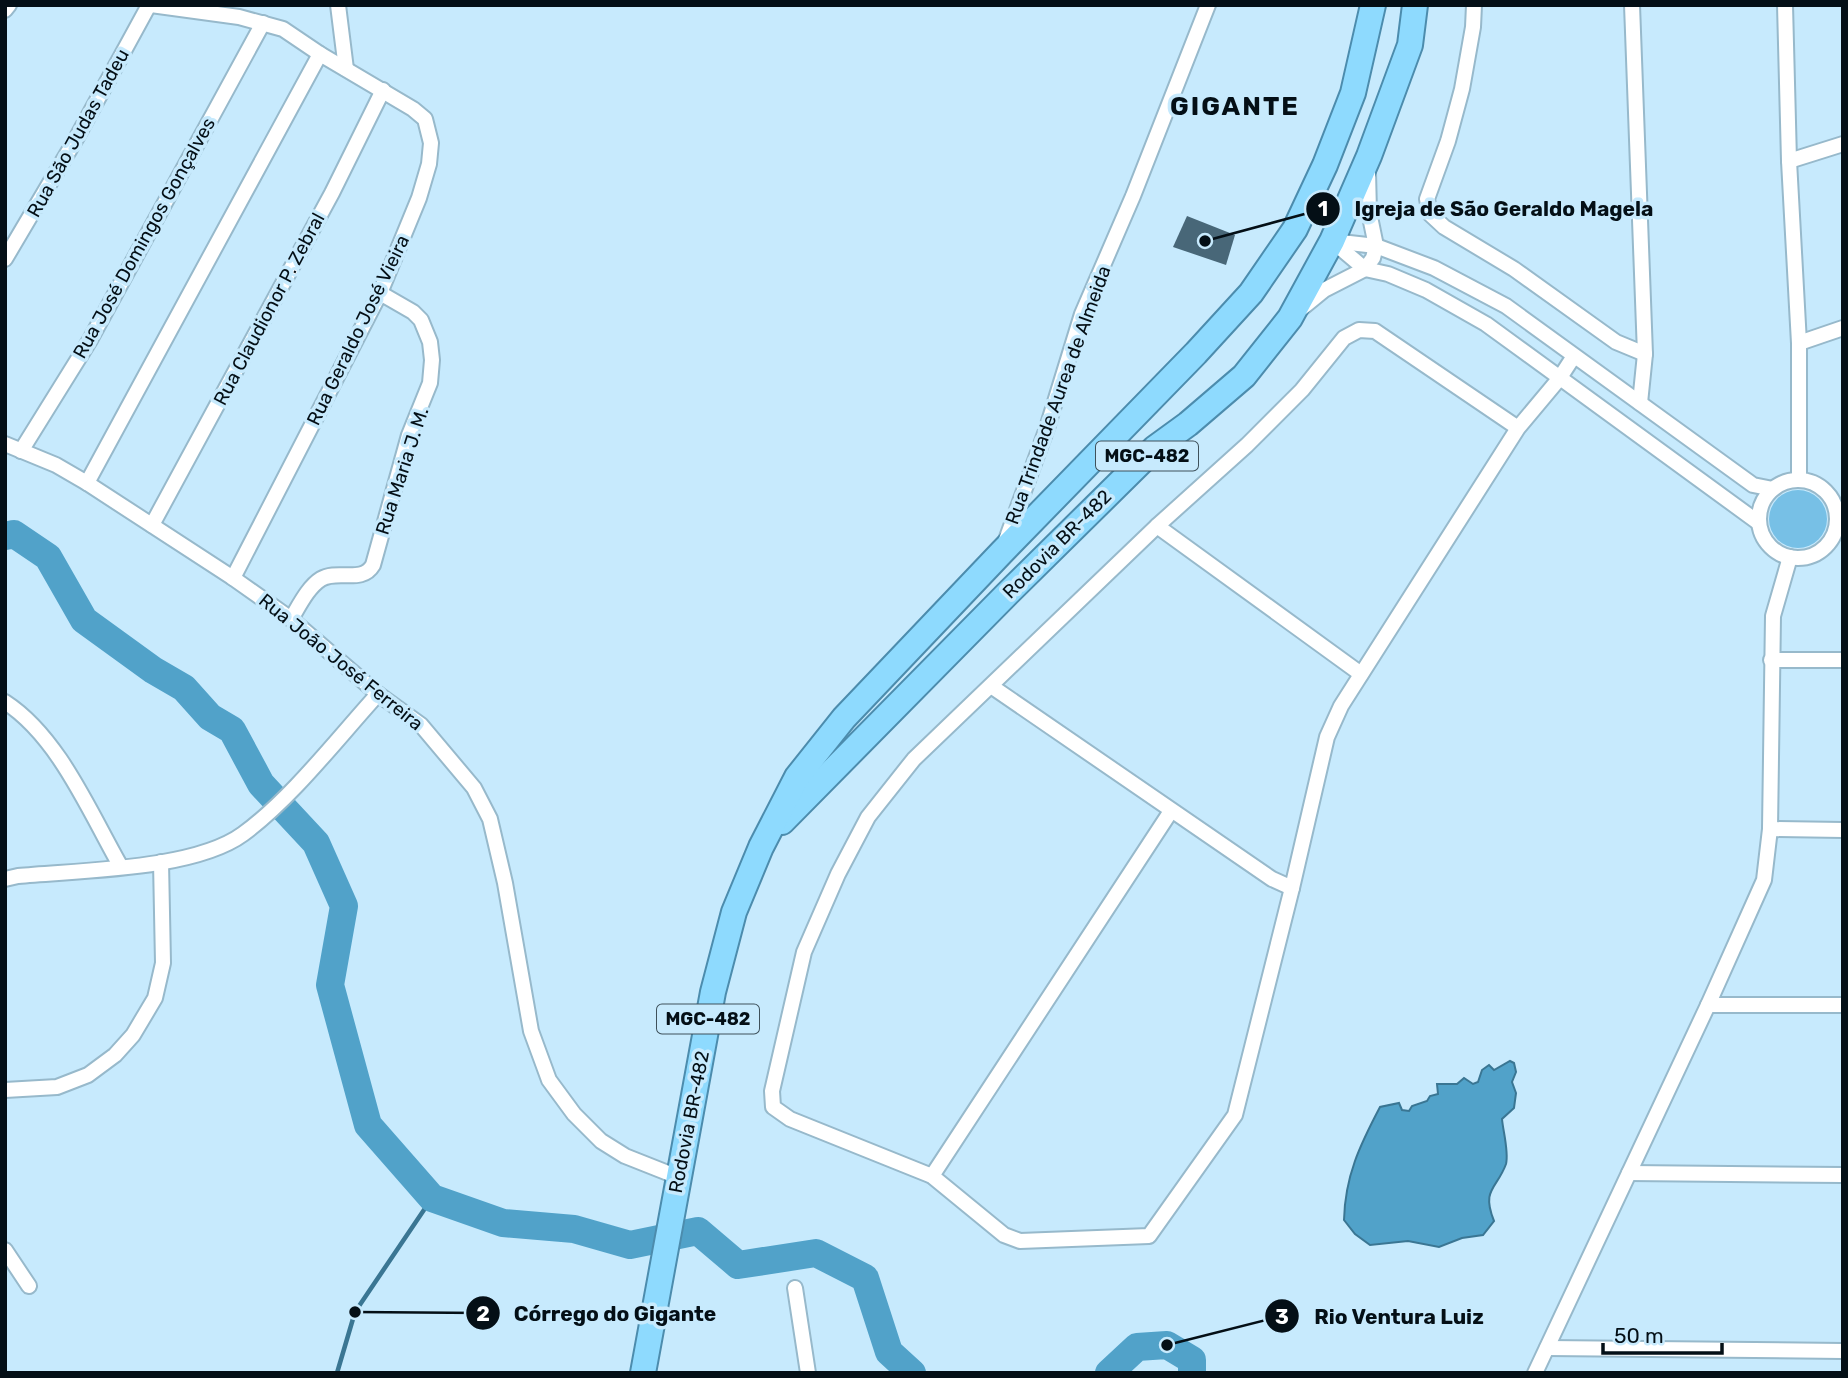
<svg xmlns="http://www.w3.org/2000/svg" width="1848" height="1378" font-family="Rubik,sans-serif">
  <rect width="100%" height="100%" fill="#c7eafd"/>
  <circle fill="#77c0e6" cx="1798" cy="519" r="29"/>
  <path fill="#51a2c9" stroke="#3a7693" stroke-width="2" d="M1510 1061 1514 1063 1516 1072 1512 1082 1516 1093 1514 1108 1502 1119C1503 1131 1509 1152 1506 1164 1497 1189 1481 1189 1494 1221L1483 1235 1462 1238 1439 1247 1408 1241 1370 1245 1355 1234 1344 1220C1345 1176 1360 1145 1380 1107L1399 1103 1402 1110 1409 1111 1412 1106 1427 1101 1430 1096 1438 1094 1437 1084H1457L1464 1078 1473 1084 1478 1082 1482 1070 1489 1065 1494 1070Z"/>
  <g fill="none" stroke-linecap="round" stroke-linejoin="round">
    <path stroke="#3a7693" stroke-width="4.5" d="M337 1373 355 1312 432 1198"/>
    <g stroke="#51a2c9" stroke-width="28">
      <path d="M5 536 14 534 48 557 84 620 153 670 184 688 210 717 232 730 261 784 316 843 344 906 330 985 368 1125 432 1198 503 1223 574 1229 630 1245 698 1231 738 1265 816 1253 865 1278 889 1352 912 1373"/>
      <path d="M1109 1373 1137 1347 1167 1345 1192 1360V1373"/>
    </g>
  </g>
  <path fill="#486778" d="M1187 216 1235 235 1226 265 1173 247Z"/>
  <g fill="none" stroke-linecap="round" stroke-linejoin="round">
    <defs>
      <g id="minor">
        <path d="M151 5 239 17 283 29 320 54 413 109 425 119 431 143 429 164 419 198 380 293 233 578"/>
        <path d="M338 5 346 69"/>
        <path d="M1474 5 1473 27 1462 89 1448 141 1427 199 1430 214 1444 227 1514 269 1616 342 1645 354"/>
        <path d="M1632 5 1645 354 1640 403"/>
        <path d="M1785 5 1789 161 1799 343V480"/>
        <path d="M5 10 9 5"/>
        <path d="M1789 161 1843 144"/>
        <path d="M1332 241 1365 269 1388 274 1426 290 1486 324 1759 523"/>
        <path d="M1332 241 1376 246 1434 268 1506 306 1753 485 1773 489"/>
        <path d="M5 259 77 137 149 5"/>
        <path d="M1302 308 1324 290 1365 269 1373 258 1376 246 1369 212 1368 172"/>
        <path d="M1799 343 1843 328"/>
        <path d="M1518 428 1375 331 1359 330 1344 338 1302 390 1247 445 1157 526 914 759 868 817 838 874 804 952 772 1091 773 1107 790 1119 932 1176 1004 1235 1020 1241 1149 1236 1235 1115 1292 888 1327 737 1341 706 1518 428 1559 379 1574 356"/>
        <path d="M5 444 56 465 87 483 233 578 291 619 378 694 421 725 474 788 490 819 505 883 531 1031 549 1080 574 1114 601 1141 625 1156 678 1177"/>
        <path d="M21 451 90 340 263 23"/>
        <circle cx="1798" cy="519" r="39"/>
        <path d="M87 483 320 54"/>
        <path d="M152 525 332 193 383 90"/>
        <path d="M1157 526 1361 674"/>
        <path d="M1006 540 1047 428 1082 314 1133 196 1208 5"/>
        <path d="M291 619C299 606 308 587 321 579 338 569 362 584 373 565L409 435 430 383 432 360 430 342 421 320 413 312 380 293"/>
        <path d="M1771 660H1843"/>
        <path d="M991 686 1272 879 1292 888"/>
        <path d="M5 702C59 737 90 813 121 867"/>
        <path d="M1770 829 1843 830"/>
        <path d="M5 879 18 876C79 870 194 870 243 834 291 799 338 738 378 694"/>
        <path d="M1708 1005H1843"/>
        <path d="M5 1090 57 1087 88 1075 115 1055 133 1035 155 998 163 963 161 862"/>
        <path d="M1629 1173 1843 1175"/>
        <path d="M932 1176 1171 811"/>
        <path d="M5 1250 29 1286"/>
        <path d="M795 1288 808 1373"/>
        <path d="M1547 1348 1843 1351"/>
        <path d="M1535 1373 1708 1005 1764 880 1770 829 1773 616 1790 557"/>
      </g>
      <g id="trunk">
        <path d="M782 822 1008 593 1155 448 1188 424 1244 376 1290 318 1332 241 1369 156 1410 45 1415 5"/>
        <path d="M643 1373 713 992 734 912 761 847 797 777 844 718 1002 552 1196 353 1251 293 1295 229 1325 165 1353 93 1373 5"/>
      </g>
    </defs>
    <use href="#minor" stroke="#97b9cb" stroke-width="18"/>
    <use href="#trunk" stroke="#4c8cad" stroke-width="28"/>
    <use href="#minor" stroke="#fff" stroke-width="14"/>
    <use href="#trunk" stroke="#8edafe" stroke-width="24"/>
  </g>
  <g text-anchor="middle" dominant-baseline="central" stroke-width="7" stroke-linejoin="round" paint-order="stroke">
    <g fill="#c7eafd" stroke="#3e515b" stroke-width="2">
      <rect x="1096" y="441.5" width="102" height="29" rx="5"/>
      <rect x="657" y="1004.5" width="102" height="29" rx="5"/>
    </g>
    <g font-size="18" font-weight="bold" fill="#040f16">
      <text x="1147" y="456">MGC-482</text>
      <text x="708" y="1019">MGC-482</text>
    </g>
    <g font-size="19" fill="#040f16" stroke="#c7eafd">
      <text transform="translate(78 133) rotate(-61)">Rua São Judas Tadeu</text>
      <text transform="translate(144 238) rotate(-61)">Rua José Domingos Gonçalves</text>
      <text transform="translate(269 309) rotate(-62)">Rua Claudionor P. Zebral</text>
      <text transform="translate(358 330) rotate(-64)">Rua Geraldo José Vieira</text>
      <text transform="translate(1058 395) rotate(-70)">Rua Trindade Aurea de Almeida</text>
      <text transform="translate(402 471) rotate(-72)">Rua Maria J. M.</text>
      <text transform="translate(1057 544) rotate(-45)">Rodovia BR-482</text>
      <text transform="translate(341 662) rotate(39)">Rua João José Ferreira</text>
      <text transform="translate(689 1122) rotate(-79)">Rodovia BR-482</text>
    </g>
    <g font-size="26" font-weight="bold" letter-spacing="2" fill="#040f16" stroke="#c7eafd">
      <text x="1235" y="106">GIGANTE</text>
    </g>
  </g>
  <path fill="none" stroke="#040f16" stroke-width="2.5" d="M1205 241L1323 209M355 1312L483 1313M1167 1345L1282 1316"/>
  <g fill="#040f16" stroke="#c7eafd" stroke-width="2.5">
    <circle cx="1205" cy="241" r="7"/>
    <circle cx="355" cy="1312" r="7"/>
    <circle cx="1167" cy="1345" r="7"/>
    <circle cx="1323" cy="209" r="18"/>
    <circle cx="483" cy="1313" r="18"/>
    <circle cx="1282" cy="1316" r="18"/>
  </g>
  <g font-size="21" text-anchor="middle" font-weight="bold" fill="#fff">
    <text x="1323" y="216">1</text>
    <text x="483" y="1321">2</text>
    <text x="1282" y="1324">3</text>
  </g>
  <g font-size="21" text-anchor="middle" font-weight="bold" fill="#040f16" stroke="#c7eafd" stroke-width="7" stroke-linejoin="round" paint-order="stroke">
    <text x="1504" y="216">Igreja de São Geraldo Magela</text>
    <text x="615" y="1321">Córrego do Gigante</text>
    <text x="1399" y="1324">Rio Ventura Luiz</text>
  </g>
  <rect width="1848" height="1378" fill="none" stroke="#040f16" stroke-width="14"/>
  <path d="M1603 1343v10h119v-10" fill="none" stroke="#040f16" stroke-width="3.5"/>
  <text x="1614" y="1343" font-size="21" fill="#040f16" stroke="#c7eafd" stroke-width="5" paint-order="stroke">50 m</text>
</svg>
